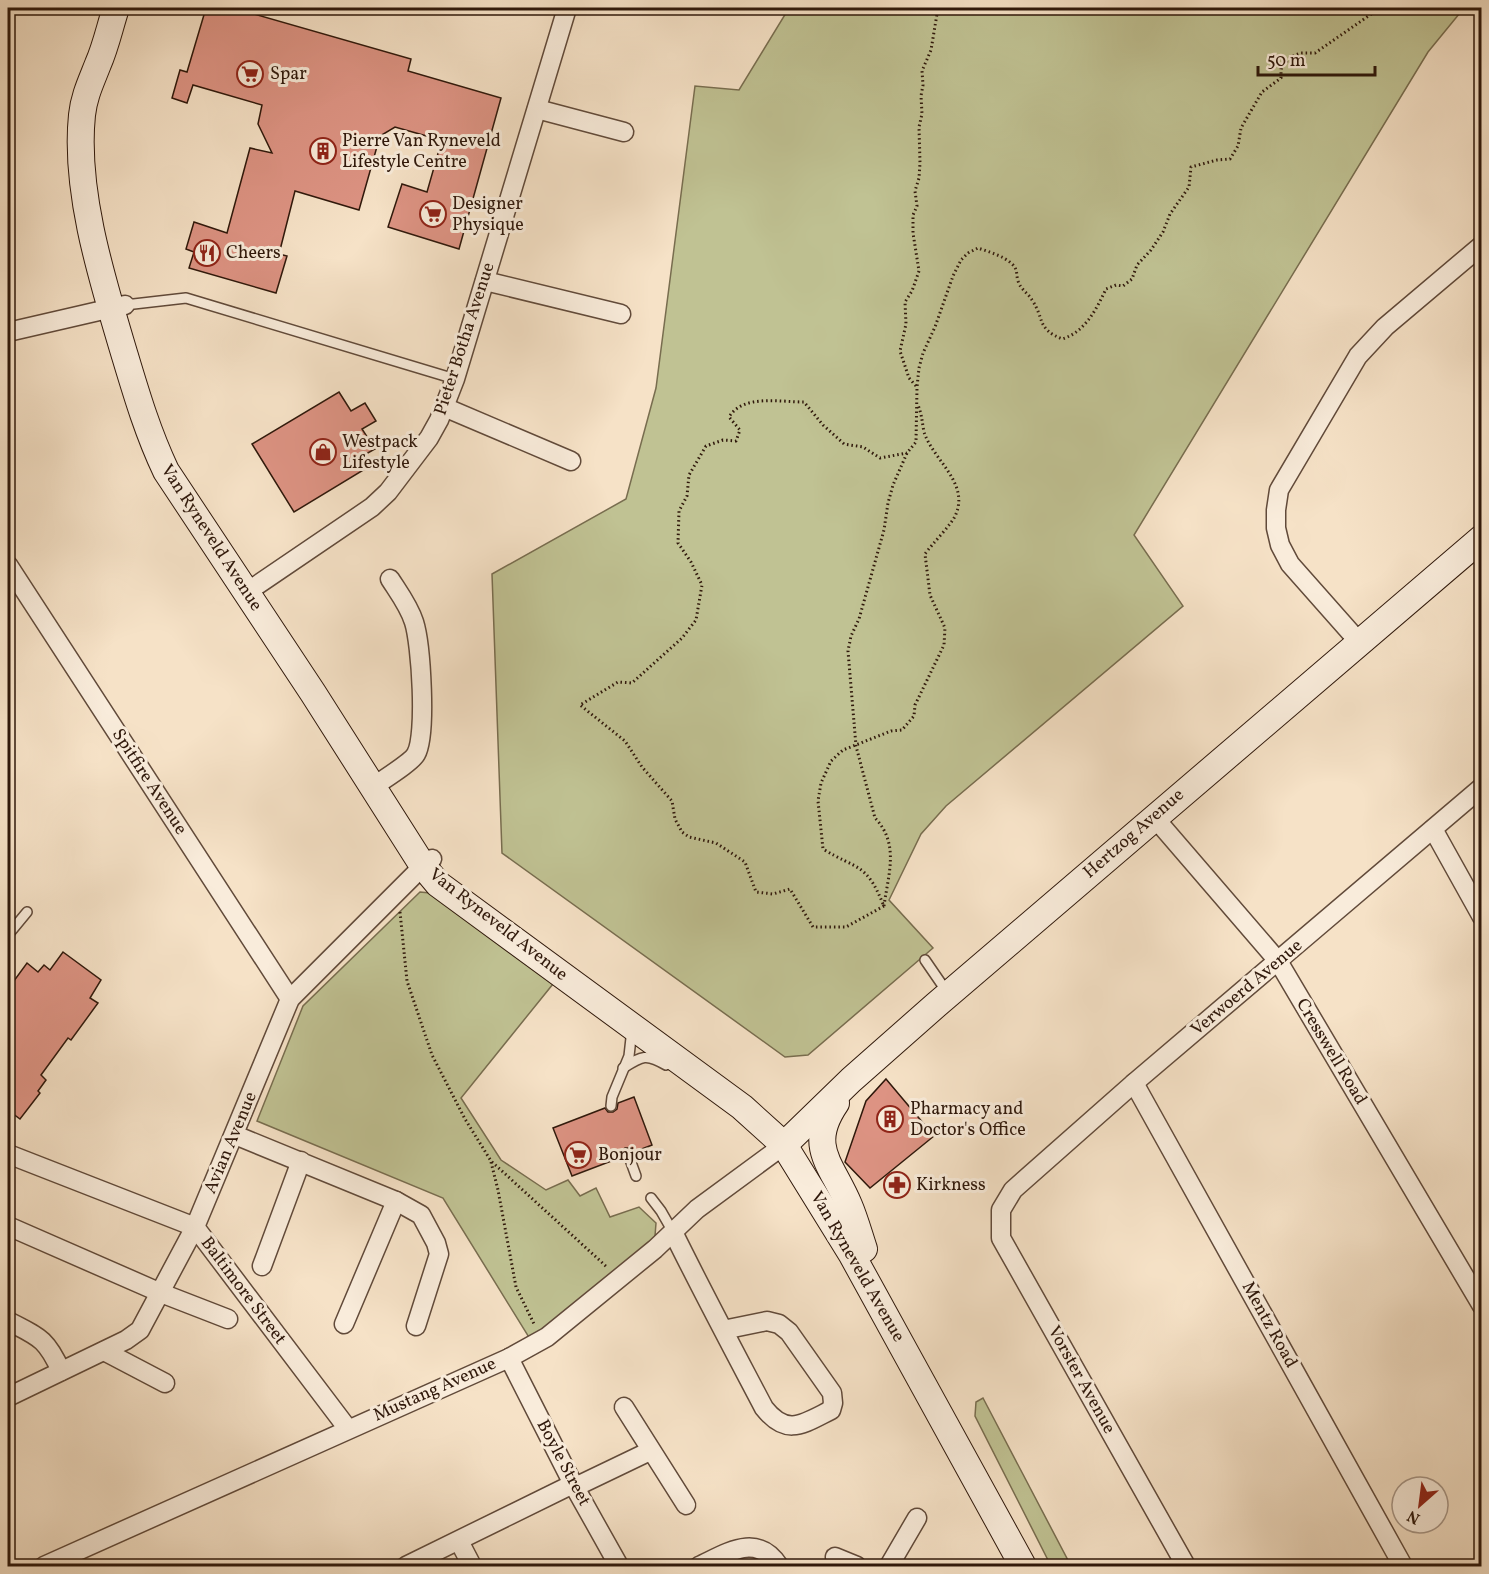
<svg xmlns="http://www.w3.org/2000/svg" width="1489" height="1574" font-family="Vollkorn,serif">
  <rect width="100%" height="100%" fill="#f6e2c7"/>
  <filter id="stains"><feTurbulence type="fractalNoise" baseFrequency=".00333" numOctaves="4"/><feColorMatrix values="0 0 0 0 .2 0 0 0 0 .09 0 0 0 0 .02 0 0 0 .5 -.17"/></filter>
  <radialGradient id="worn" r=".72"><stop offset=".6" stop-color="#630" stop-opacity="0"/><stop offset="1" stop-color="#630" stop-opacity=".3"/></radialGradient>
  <g fill="#c0c293" stroke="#786d4f" stroke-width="1.5">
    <path d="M789 8H1464L1428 52 1134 535 1183 606 946 806 921 834 889 900 933 948 808 1055 785 1057 502 853 492 574 626 499 656 388 695 86 739 90Z"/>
    <path d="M420 892 450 895 557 979 461 1098 501 1160 546 1190 568 1180 580 1196 596 1188 610 1217 639 1207 656 1223 654 1249 530 1339 443 1198 257 1121 303 1006Z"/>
    <path d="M983 1398 1071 1566H1051L975 1416 976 1402Z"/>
  </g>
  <g fill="#dd9383" stroke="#2f180b" stroke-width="1.5">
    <path d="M206 8H233L411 59 408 71 501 98 459 249 388 227 402 184 427 192 439 150 430 137 395 127 380 136 359 210 295 191 279 254 287 256 276 293 189 268 194 252 186 249 194 222 227 233 250 148 272 153 258 124 262 105 193 85 187 103 172 98 180 70 187 72Z"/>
    <path d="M339 392 351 411 365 403 376 421 362 429 375 449 364 455 370 466 294 512 252 444Z"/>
    <path d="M63 952 101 980 90 998 98 1003 71 1040 68 1038 41 1075 46 1080 38 1091 40 1093 20 1119 8 1110V989L27 963 38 972 44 965 50 970Z"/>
    <path d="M886 1079 934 1136 870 1188 845 1162 866 1101Z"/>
    <path d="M634 1097 652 1145 634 1152 630 1148H625L622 1152V1157L572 1176 553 1128 605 1108 608 1112H613L617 1109 618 1103Z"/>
  </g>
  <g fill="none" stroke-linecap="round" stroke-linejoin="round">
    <defs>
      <g id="lane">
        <path d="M125 305 186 298 455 379"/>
        <path d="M8 935 27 912"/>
        <path d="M925 960 947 992"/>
        <path d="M623 1068C642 1056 646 1053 666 1065"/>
        <path d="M611 1106 612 1097 629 1056 632 1029"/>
        <path d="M628 1154 636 1176"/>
        <path d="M651 1198 661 1211 673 1232"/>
      </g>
      <g id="street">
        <path d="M537 109 624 132"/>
        <path d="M485 281 621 314"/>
        <path d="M8 332 125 305"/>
        <path d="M444 407 571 461"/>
        <path d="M8 565 290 999"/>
        <path d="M247 592 372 507 388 492 429 438 439 420 455 379 567 8"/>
        <path d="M1359 642 1290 564 1280 545 1276 528V510L1279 490 1358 356 1385 327 1482 245"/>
        <path d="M373 787C381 781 412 762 416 754 427 735 421 644 414 622 409 606 399 593 390 579"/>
        <path d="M1154 817 1278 961 1482 1306"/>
        <path d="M1433 829 1482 917"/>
        <path d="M1134 1083 1403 1566"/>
        <path d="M235 1135 396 1201 421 1215 436 1243 439 1254 416 1326"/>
        <path d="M8 1154 195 1227 348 1429"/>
        <path d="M8 1226 161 1293 228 1319"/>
        <path d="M673 1232C702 1291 733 1349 764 1408 787 1437 803 1424 831 1410L833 1403 832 1393 789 1332 779 1324 767 1321 723 1330"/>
        <path d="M262 1266 301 1161"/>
        <path d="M8 1321C39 1337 46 1338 61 1371"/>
        <path d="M344 1324 396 1201"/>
        <path d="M104 1351 165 1383"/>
        <path d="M509 1358 573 1484 619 1566"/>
        <path d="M8 1397 126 1340 140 1330 195 1227 290 999 423 866 432 859"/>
        <path d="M624 1407 686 1505"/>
        <path d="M575 1487 650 1451"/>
        <path d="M459 1541 472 1566"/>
        <path d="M835 1557 857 1566"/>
        <path d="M44 1566 509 1358 547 1337 655 1249 697 1209 784 1145"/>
        <path d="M406 1566 573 1484"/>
        <path d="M699 1566C727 1553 757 1532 779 1566"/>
        <path d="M889 1566 917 1518"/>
        <path d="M1186 1566 1001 1238V1210L1013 1190 1134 1083 1482 787"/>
      </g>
      <g id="secondary">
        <path d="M116 8C110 26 106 46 98 64 91 82 84 96 82 115 74 192 103 282 125 356 137 396 148 433 166 471L313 693 423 866 438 884 742 1107 784 1145 852 1255 1023 1566"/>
        <path d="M836 1103C806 1147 832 1164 849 1205 855 1219 859 1234 864 1249"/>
        <path d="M784 1145 851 1080 936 1005 1482 538"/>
      </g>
    </defs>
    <use href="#lane" stroke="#614a3a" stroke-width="12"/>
    <use href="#street" stroke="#614a3a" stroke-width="21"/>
    <use href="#secondary" stroke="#2f180b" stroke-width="28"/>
    <g stroke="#2f180b" stroke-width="3" stroke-dasharray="1.5 3" stroke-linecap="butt">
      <path d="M916 386 909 378 900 351 906 324 905 302 912 291 919 271 913 233V215L917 206 915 191 919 178 920 163 919 127 922 114 921 96 923 85 922 71 931 50 938 8"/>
      <path d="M883 904C866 862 857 870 823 849L818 801 821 783 831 761 843 750 891 731 902 730 914 716 915 705 944 645 945 628 930 595 925 554C932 544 953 523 956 514 969 482 933 460 924 432 922 422 922 415 918 405"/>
      <path d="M884 906C888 875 900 844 875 818L856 746 848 651 851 636 859 619 884 530 888 503 893 485 907 453 916 442 917 387 919 368 923 353 935 327 953 276 961 260 968 253 978 248C989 252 1004 256 1012 264 1018 269 1016 275 1018 281 1021 290 1028 293 1032 300 1045 319 1036 328 1062 339 1085 332 1096 310 1106 289L1116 285 1123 286 1132 279 1137 265 1151 250 1163 232 1170 214 1189 187 1191 167 1217 160 1230 159 1238 146 1241 128 1262 92 1281 78V69L1290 57 1301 53H1315L1380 8"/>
      <path d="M884 906 846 927H813L790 889 773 894 756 892 745 862 716 843 689 837 682 832 675 819 672 801 642 767 625 741 580 705 618 682 632 683 682 638 696 620 702 585 691 562 678 543 679 511 687 496 689 475 706 446 723 440 736 441 740 430 729 417C743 394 780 402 804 402L823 425 844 444 863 447 880 458 907 453"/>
      <path d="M400 912 407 981 432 1055 465 1119 491 1161 608 1268"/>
      <path d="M491 1162 498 1190 516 1287 535 1326"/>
    </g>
    <use href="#lane" stroke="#f9ecdb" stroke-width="9"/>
    <use href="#street" stroke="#f9ecdb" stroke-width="18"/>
    <use href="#secondary" stroke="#f9ecdb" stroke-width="26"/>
  </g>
  <defs>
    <symbol id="supermarket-ring" viewBox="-11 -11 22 22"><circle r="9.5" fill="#f9ecdb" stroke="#8f2418" stroke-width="1.5"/><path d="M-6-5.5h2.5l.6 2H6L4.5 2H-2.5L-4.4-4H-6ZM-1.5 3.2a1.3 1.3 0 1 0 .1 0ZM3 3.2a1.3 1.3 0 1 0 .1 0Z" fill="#8f2418"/></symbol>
    <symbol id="building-ring" viewBox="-11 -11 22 22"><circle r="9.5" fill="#f9ecdb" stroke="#8f2418" stroke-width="1.5"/><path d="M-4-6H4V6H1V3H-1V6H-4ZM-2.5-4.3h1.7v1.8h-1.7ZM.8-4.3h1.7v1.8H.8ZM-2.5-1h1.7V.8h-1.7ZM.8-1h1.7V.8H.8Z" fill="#8f2418"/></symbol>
    <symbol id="restaurant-ring" viewBox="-11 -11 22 22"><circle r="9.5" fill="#f9ecdb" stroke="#8f2418" stroke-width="1.5"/><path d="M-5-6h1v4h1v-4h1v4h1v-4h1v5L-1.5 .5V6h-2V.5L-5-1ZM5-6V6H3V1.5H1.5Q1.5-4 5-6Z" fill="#8f2418"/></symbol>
    <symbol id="shop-ring" viewBox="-11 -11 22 22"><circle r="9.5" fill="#f9ecdb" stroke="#8f2418" stroke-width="1.5"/><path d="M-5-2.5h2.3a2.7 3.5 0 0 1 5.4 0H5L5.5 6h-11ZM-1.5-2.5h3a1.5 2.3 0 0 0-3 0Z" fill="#8f2418"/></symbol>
    <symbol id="pharmacy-ring" viewBox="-11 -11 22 22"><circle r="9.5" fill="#f9ecdb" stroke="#8f2418" stroke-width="1.5"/><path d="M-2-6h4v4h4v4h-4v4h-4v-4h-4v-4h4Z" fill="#8f2418"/></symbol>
  </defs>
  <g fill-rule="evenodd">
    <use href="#supermarket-ring" x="235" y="59" width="30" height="30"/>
    <use href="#building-ring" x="308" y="136" width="30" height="30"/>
    <use href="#supermarket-ring" x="418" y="199" width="30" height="30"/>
    <use href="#restaurant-ring" x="192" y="238" width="30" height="30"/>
    <use href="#shop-ring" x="308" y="437" width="30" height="30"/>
    <use href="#building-ring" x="875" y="1104" width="30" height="30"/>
    <use href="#supermarket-ring" x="563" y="1140" width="30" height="30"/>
    <use href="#pharmacy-ring" x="882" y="1170" width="30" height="30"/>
  </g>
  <g text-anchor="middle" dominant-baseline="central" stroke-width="6" stroke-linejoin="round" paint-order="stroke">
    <g font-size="18" fill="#2f180b" stroke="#f9ecdb" text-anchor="start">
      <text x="270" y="74">Spar</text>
      <text x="342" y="141">Pierre Van Ryneveld<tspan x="342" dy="21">Lifestyle Centre</tspan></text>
      <text x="452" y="204">Designer<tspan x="452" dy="21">Physique</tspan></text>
      <text x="226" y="253">Cheers</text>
      <text x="342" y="442">Westpack<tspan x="342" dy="21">Lifestyle</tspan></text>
      <text x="910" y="1109">Pharmacy and<tspan x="910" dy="21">Doctor's Office</tspan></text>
      <text x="598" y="1155">Bonjour</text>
      <text x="916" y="1185">Kirkness</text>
    </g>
    <g font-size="18" fill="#2f180b" stroke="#f9ecdb">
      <text transform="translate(465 339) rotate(-72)">Pieter Botha Avenue</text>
      <text transform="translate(211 538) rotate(57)">Van Ryneveld Avenue</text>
      <text transform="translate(149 782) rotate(57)">Spitfire Avenue</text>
      <text transform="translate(1134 834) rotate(-41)">Hertzog Avenue</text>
      <text transform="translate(498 925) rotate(38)">Van Ryneveld Avenue</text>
      <text transform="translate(1247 988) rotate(-40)">Verwoerd Avenue</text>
      <text transform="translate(1331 1052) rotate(59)">Cresswell Road</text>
      <text transform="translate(231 1143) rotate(-67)">Avian Avenue</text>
      <text transform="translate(857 1267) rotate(60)">Van Ryneveld Avenue</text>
      <text transform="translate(243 1291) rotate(53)">Baltimore Street</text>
      <text transform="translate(1269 1325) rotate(61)">Mentz Road</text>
      <text transform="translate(1081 1380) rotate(61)">Vorster Avenue</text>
      <text transform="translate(435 1390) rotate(-24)">Mustang Avenue</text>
      <text transform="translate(563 1463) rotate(62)">Boyle Street</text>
    </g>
  </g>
  <rect width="1489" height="1574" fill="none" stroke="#f6e2c7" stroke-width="30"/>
  <rect x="9" y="9" width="1471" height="1556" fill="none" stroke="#2f180b" stroke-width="3"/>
  <rect x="15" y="15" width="1459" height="1544" fill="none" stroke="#2f180b" stroke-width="1.5"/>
  <g transform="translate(1420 1505) rotate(208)"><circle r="28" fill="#f9ecdb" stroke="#a89788" stroke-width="1.5"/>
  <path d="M0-4.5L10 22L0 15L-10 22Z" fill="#8f2418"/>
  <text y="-9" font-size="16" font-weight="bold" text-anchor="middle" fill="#2f180b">N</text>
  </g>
  <path d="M1258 66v9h117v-9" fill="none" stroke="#2f180b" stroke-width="3"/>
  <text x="1267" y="66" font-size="18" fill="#2f180b" stroke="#f9ecdb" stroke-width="4.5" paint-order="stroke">50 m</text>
  <rect width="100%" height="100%" filter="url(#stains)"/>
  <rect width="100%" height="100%" fill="url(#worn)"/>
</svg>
